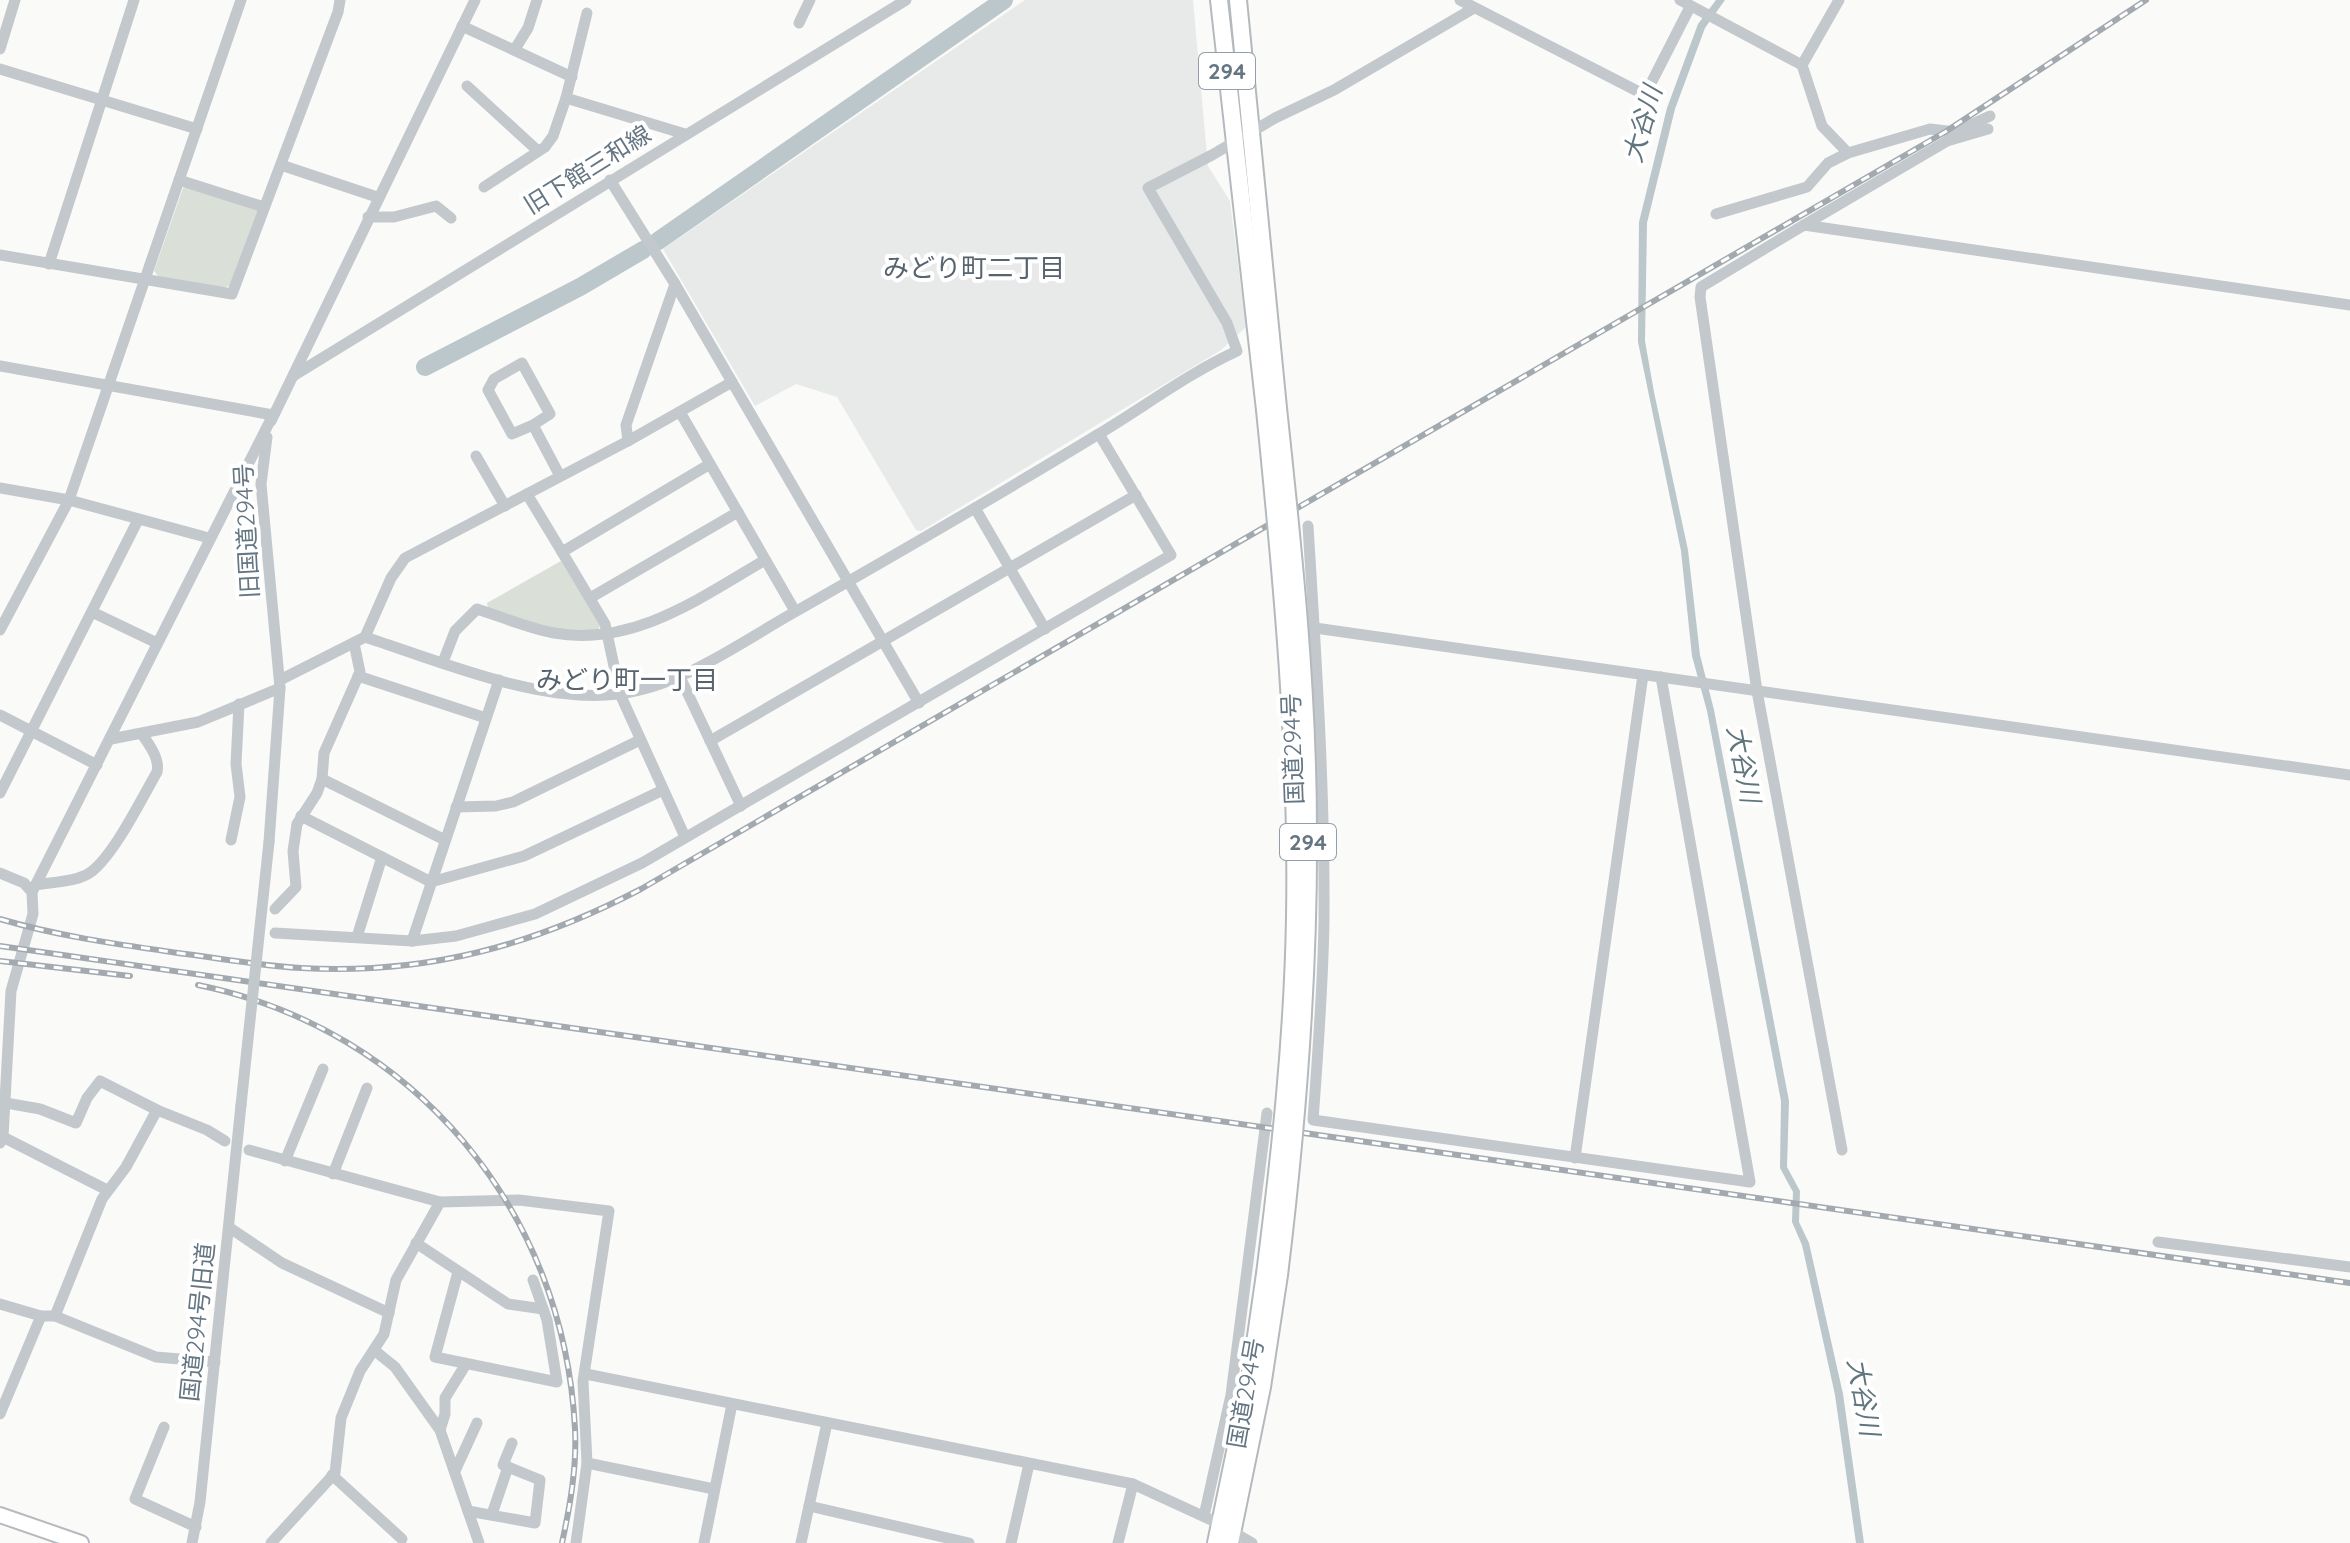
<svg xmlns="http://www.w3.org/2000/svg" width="2350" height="1543" font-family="Quicksand,'Noto Sans JP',sans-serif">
  <rect width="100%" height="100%" fill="#fafaf8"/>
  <path fill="#e8e9e9" d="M1025 0H1193L1208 166 1230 201 1246 327 1221 350 921 531 916 530 837 397 796 384 755 406 663 249Z"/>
  <g fill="#dadfd7">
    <path d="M191 186 258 210 230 285 225 288 159 277 154 271 183 188Z"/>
    <path d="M561 561 600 626 598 630H559L488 608 487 603Z"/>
  </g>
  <path fill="#bbc7cb" d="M1716 0H1725L1705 28 1675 109 1647 223 1645 341 1654 392 1688 550 1700 655 1714 710 1789 1101 1787 1167 1800 1191 1799 1222 1809 1243 1843 1394 1864 1543H1856L1835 1395 1802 1245 1792 1222 1793 1192 1780 1168 1781 1101 1707 711 1692 656 1681 551 1638 342 1639 222 1667 108 1698 24Z"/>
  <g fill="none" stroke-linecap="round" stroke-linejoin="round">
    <g stroke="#bbc7cb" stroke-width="18">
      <path d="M658 241 1004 0"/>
      <path d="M425 367 580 287 643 250"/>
    </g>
    <defs>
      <path id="major" d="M0 1515 81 1543"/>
      <g id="highway">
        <path d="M1219 0 1265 410"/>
        <path d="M1238 0 1278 408"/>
        <path d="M1216 1543 1249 1385 1265 1274"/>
        <path d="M1230 1543 1262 1387 1279 1275"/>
      </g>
    </defs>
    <use href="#major" stroke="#b5babe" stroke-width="18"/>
    <use href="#highway" stroke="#b4b9bd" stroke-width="20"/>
    <g stroke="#c3c8cc" stroke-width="11">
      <path d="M1460 0 1645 95 1690 7"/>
      <path d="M1680 0 1802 65 1839 0"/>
      <path d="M587 13 566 98 685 134"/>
      <path d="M799 23 810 0"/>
      <path d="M462 26 572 77"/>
      <path d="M0 49 15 0"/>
      <path d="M515 49 528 28 537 0"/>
      <path d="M0 69 197 129"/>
      <path d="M467 86 538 151"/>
      <path d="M1848 153 1930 129 1955 132 1990 116"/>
      <path d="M281 165 377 197"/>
      <path d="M179 180 264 207"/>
      <path d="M610 180 675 284 919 703"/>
      <path d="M484 187 545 147 553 136 566 98"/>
      <path d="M1716 214 1807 187 1828 163 1848 153 1822 126 1802 65"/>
      <path d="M368 217H394L436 206 451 218"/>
      <path d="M1804 225 1947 141 1988 129"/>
      <path d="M0 255 232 294 338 12 340 0"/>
      <path d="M49 264 134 0"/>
      <path d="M0 366 273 415 32 892 33 914 11 991 3 1137 0 1143"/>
      <path d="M293 376 906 0"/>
      <path d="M680 412 795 611"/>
      <path d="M271 421 475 0"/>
      <path d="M533 425 550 414 522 363 494 379 488 390 512 434 533 425 560 476"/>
      <path d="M267 437 261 484 280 688 269 842"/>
      <path d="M628 441 626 425 675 284"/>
      <path d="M476 456 505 506"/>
      <path d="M0 488 69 500 209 538"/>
      <path d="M527 494 562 552"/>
      <path d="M975 508 1045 629"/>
      <path d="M1308 526C1316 657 1325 789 1324 920 1323 987 1318 1053 1313 1120L1750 1182 1661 677"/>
      <path d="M590 598 738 512"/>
      <path d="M92 612 157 643"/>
      <path d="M1315 628 2350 775"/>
      <path d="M0 630 69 500 241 0"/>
      <path d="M365 637C439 661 540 704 618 694 682 686 738 644 793 613 895 555 997 496 1097 435 1144 407 1187 374 1237 351L1227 323 1148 188 1212 155 1275 118 1334 90 1474 8"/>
      <path d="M443 662 455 631 477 609C502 617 528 628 554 633 633 647 700 598 765 560"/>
      <path d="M358 676 486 718"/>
      <path d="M680 677 741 806"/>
      <path d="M280 680 365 637 391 578 405 558 628 441 732 382"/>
      <path d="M0 715 97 765"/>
      <path d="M111 739 198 722 280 688"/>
      <path d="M710 741 1136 495"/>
      <path d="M322 779 445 840"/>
      <path d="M0 793 138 520"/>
      <path d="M456 807 496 806 513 802 640 740"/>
      <path d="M301 816 431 882 524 856 663 790"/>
      <path d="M685 837 620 694 605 624 562 552 710 464"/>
      <path d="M231 840 240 797 236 764 239 704"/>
      <path d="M0 873 24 883 32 892"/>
      <path d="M36 885C53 882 77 882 91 872 114 855 142 798 157 772 160 758 149 745 142 734"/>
      <path d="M275 909 296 887 293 851 297 824 317 793 322 779 324 753 360 672 354 643"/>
      <path d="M275 933 412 941 456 936 535 914 642 863 1171 555 1099 434"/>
      <path d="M357 937 382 857"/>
      <path d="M412 941 499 680"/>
      <path d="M0 1102 40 1109 76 1123 87 1098 100 1081 157 1110 207 1130 225 1141"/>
      <path d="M3 1137 107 1190"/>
      <path d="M249 1150 440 1202 519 1200 609 1211 583 1381 587 1463 576 1543"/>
      <path d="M1842 1150 1757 691 1700 297 1701 287 1804 225 2350 305"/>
      <path d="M1575 1158 1643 675"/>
      <path d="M285 1161 323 1069"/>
      <path d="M333 1174 367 1088"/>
      <path d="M230 1228 282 1263 389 1313"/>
      <path d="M2158 1242 2350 1267"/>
      <path d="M416 1243 508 1304 543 1309"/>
      <path d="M458 1272 435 1357 557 1382 547 1320 533 1280"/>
      <path d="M0 1304 41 1316H55L156 1357 215 1362"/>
      <path d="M55 1316 102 1199 126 1167 157 1110"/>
      <path d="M374 1350 395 1367 440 1430 479 1543"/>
      <path d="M586 1374 1133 1484 1220 1524"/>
      <path d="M0 1414 41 1316"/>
      <path d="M164 1427 135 1499 196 1527"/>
      <path d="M440 1430 445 1414V1398L466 1364"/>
      <path d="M587 1463 714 1489"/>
      <path d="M455 1471 477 1423"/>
      <path d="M332 1475 402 1539"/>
      <path d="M809 1506 969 1543"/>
      <path d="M468 1511 535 1523 540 1480 503 1465 512 1443"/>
      <path d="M492 1514 508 1467"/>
      <path d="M1204 1516 1231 1395 1267 1113"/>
      <path d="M1233 1532 1252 1543"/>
      <path d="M192 1543 200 1502 241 1105"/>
      <path d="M271 1543 335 1473 341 1418 360 1371 384 1334 396 1280 440 1202"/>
      <path d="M704 1543 732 1404"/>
      <path d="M801 1543 827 1423"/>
      <path d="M1011 1543 1029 1464"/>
      <path d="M1118 1543 1133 1484"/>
    </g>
    <use href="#major" stroke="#fff" stroke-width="14"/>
    <use href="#highway" stroke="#fff" stroke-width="16"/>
    <defs>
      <g id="rail">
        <path d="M0 919C61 937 123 945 186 954 224 959 263 966 301 968 426 975 532 946 641 889L1945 132 2146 0"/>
        <path d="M0 946 2350 1283"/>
        <path d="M0 961 130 976"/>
        <path d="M198 985C414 1029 564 1210 575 1429 577 1467 570 1506 562 1543"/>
      </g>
    </defs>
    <use href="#rail" stroke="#a2aab0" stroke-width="6"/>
    <use href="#rail" stroke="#fff" stroke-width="3" stroke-dasharray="9" stroke-linecap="butt"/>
    <defs>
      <g id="highway-bridge">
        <path d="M1278 408C1293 548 1308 688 1308 830 1309 979 1297 1127 1279 1275"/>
        <path d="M1265 1274C1280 1156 1293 1037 1295 918 1298 747 1282 579 1265 410"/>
      </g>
    </defs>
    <use href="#highway-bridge" stroke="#b4b9bd" stroke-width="20" stroke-linecap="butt"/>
    <path stroke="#c3c8cc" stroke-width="11" d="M241 1105 269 842"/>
    <use href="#highway-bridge" stroke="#fff" stroke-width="16"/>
  </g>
  <g text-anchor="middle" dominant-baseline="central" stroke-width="8" stroke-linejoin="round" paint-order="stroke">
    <g fill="#fff" stroke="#939fa8" stroke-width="2">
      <rect x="1199" y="53" width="56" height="36" rx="6"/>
      <rect x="1280" y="824" width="56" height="36" rx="6"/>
    </g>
    <g font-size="22" font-weight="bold" fill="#657683">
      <text x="1227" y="71">294</text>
      <text x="1308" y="842">294</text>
    </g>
    <g font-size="24" fill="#657683" stroke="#fff">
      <text transform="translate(587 169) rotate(-32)">旧下館三和線</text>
      <text transform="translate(246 531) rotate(-93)">旧国道294号</text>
      <text transform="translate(1292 749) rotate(-92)">国道294号</text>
      <text transform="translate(197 1322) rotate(-84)">国道294号旧道</text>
      <text transform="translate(1245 1393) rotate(-80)">国道294号</text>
    </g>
    <g font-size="26" font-style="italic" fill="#60757c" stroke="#fff">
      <text transform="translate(1642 124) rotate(-74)">大谷川</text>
      <text transform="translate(1744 764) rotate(79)">大谷川</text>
      <text transform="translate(1864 1397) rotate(80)">大谷川</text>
    </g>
    <g font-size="26" fill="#57646e" stroke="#fff">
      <text x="974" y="267">みどり町二丁目</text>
      <text x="627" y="679">みどり町一丁目</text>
    </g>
  </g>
</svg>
